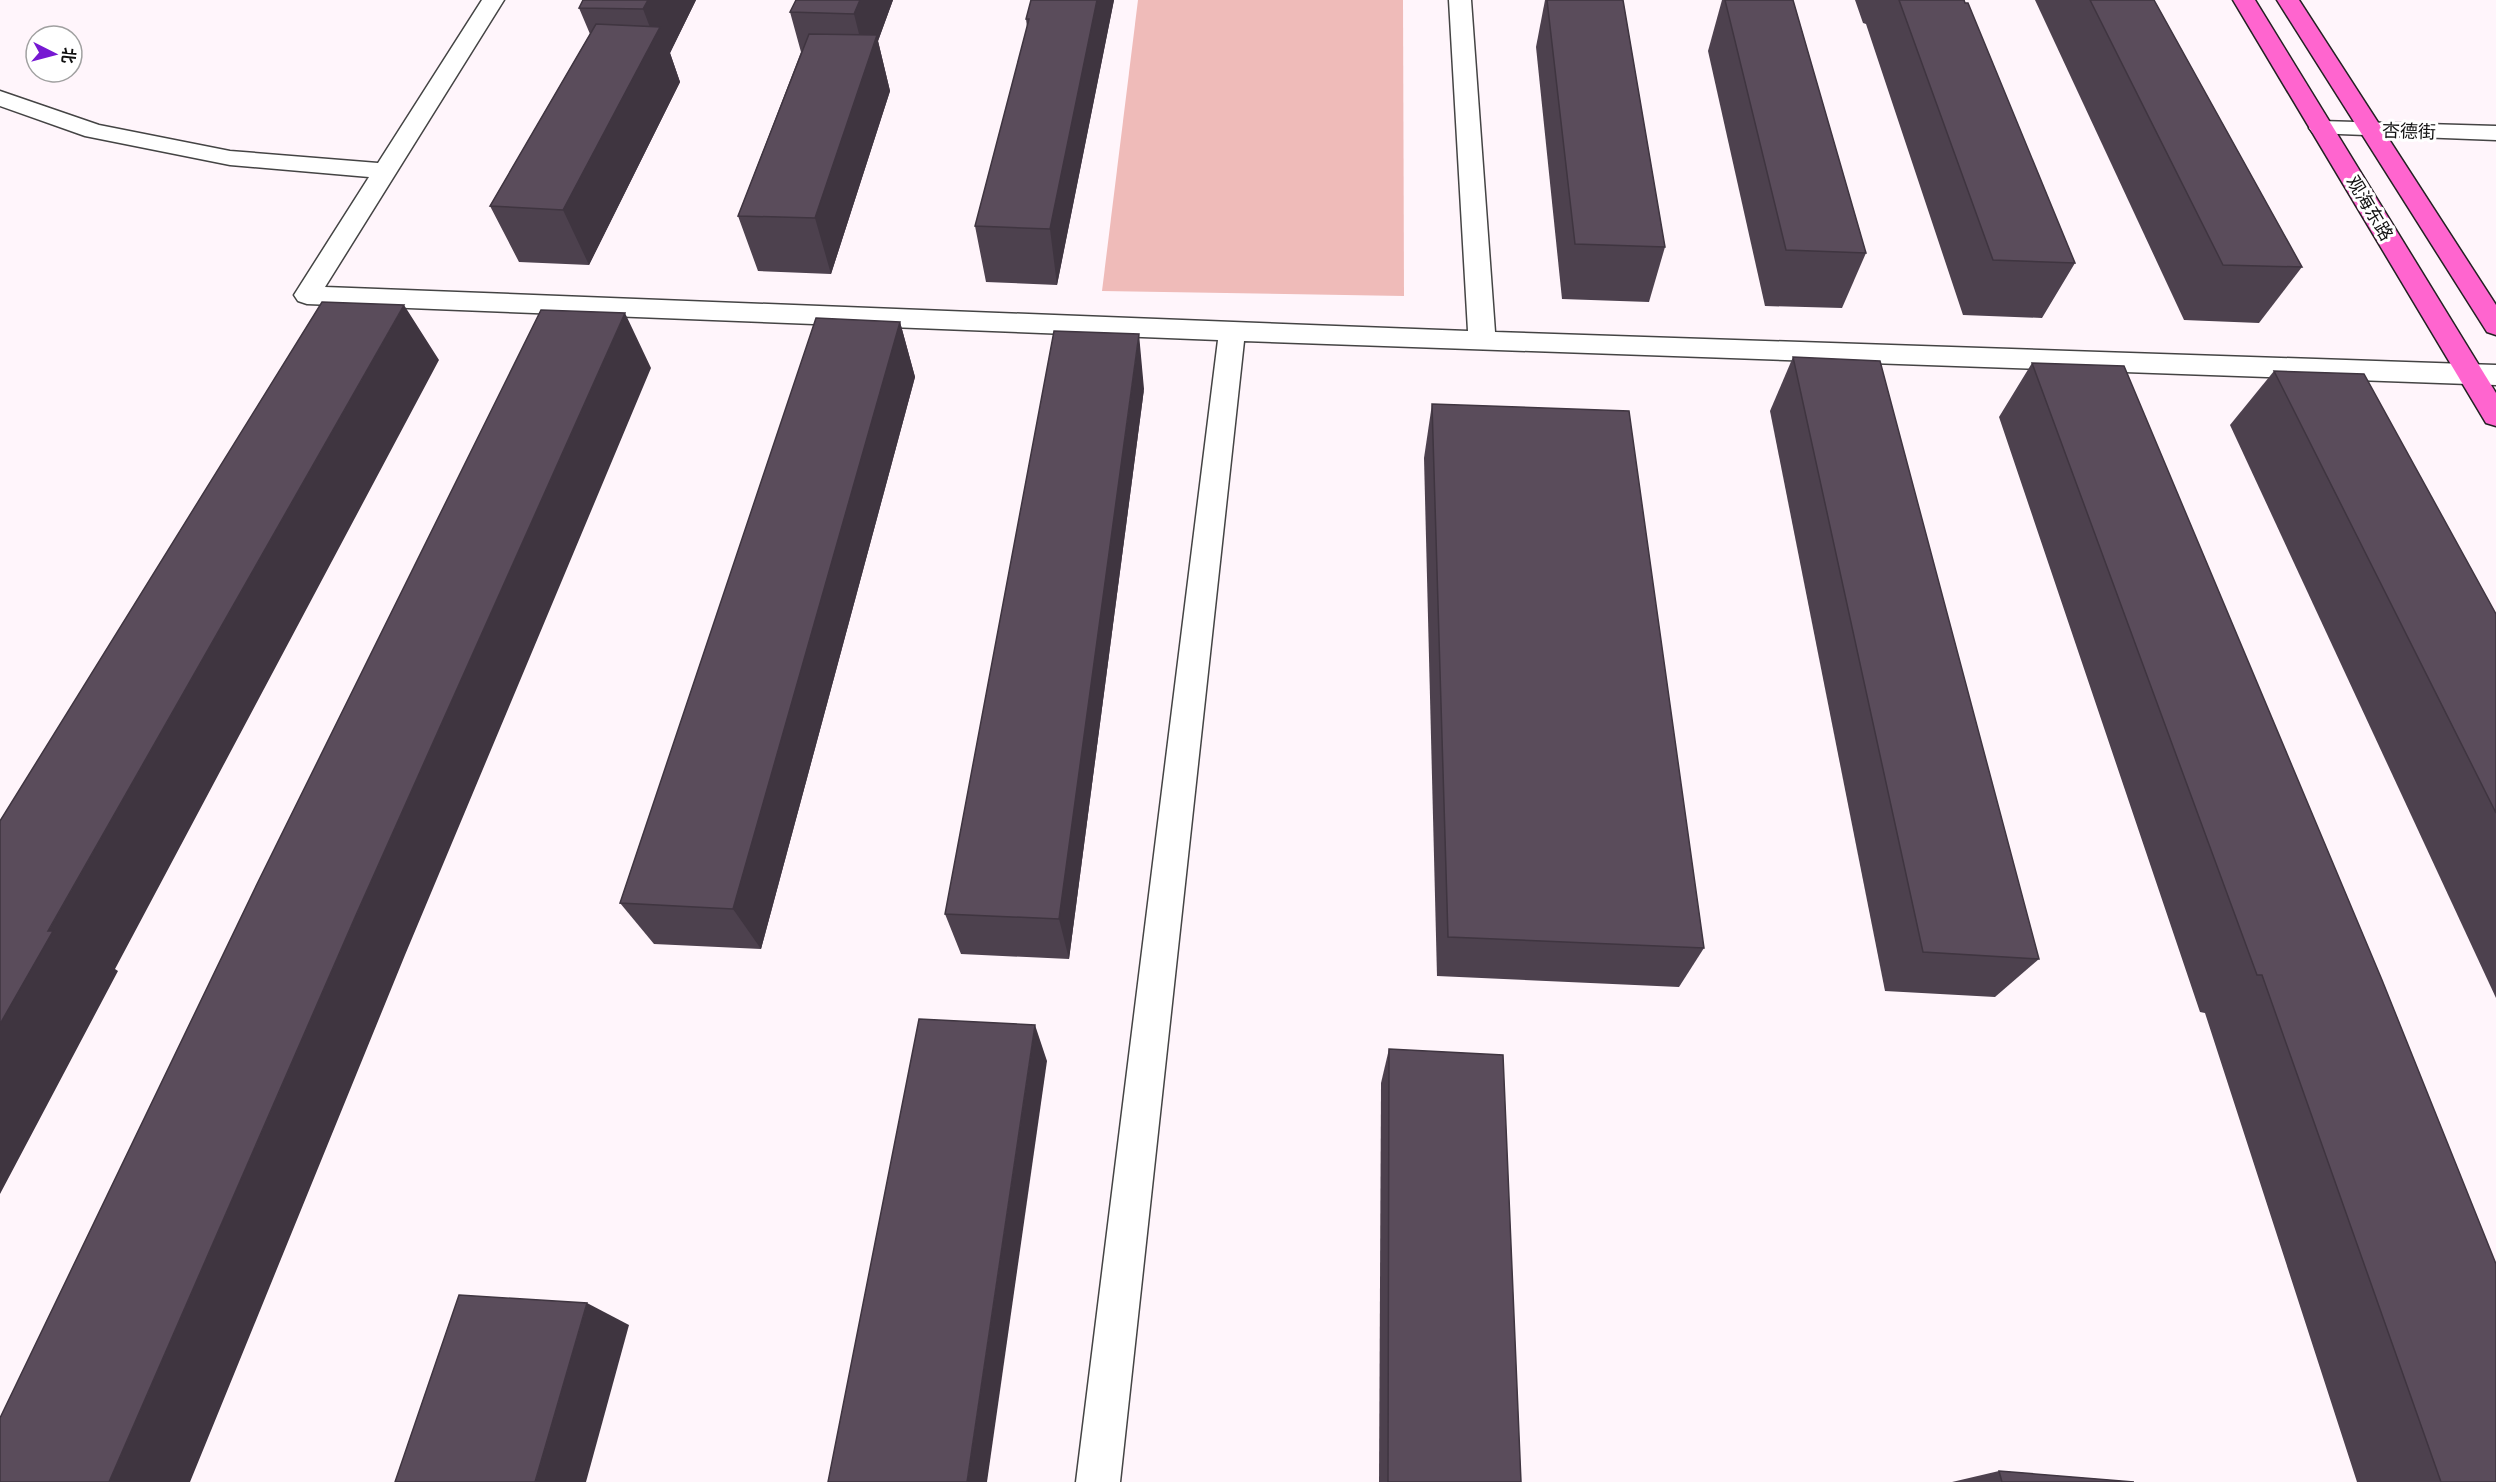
<svg xmlns="http://www.w3.org/2000/svg" width="2496" height="1482" font-family="'IBM Plex Serif','Noto Sans SC',serif">
  <rect width="100%" height="100%" fill="#fff5fb"/>
  <path fill="#efbbb9" d="M1138 0H1403L1404 296 1102 291Z"/>
  <g fill="none" stroke-linecap="round" stroke-linejoin="round">
    <defs>
      <g id="minor">
        <path d="M482 0H504L325 287 1468 331 1449 0H1471L1495 332 2496 365V385L1244 341 1120 1482H1076L1218 340 307 304 298 301 294 295 369 177 230 165 85 136 0 106V91L99 125 230 151 378 163Z"/>
        <path d="M2321 121 2496 126V140L2313 133 2309 128 2313 123Z"/>
      </g>
      <g id="major">
        <path d="M2233 0H2255L2496 393V426L2486 423Z"/>
        <path d="M2277 0H2299L2496 305V335L2487 332Z"/>
      </g>
    </defs>
    <use href="#minor" stroke="#444" stroke-width="3"/>
    <use href="#major" stroke="#222" stroke-width="3"/>
    <use href="#minor" fill="#fff" fill-rule="evenodd"/>
    <use href="#major" fill="#ff65cf" fill-rule="evenodd"/>
  </g>
  <g fill="#4d414e">
    <path d="M583 0H696L670 53 680 82 589 265 519 262 490 206 590 34 579 8Z"/>
    <path d="M796 0H893L878 41 890 91 831 274 758 271 738 216 801 52 790 12Z"/>
    <path d="M1031 0H1114L1057 285 986 282 975 226 1027 27 1026 19Z"/>
    <path d="M1545 0H1623L1665 247 1649 302 1562 299 1536 47Z"/>
    <path d="M1722 0H1793L1866 253 1842 308 1765 306 1708 51Z"/>
    <path d="M1855 0H1964L2075 263 2042 318 1963 315 1866 24 1863 23Z"/>
    <path d="M2035 0H2154L2302 267 2259 323 2184 320Z"/>
    <path d="M900 322 915 377 761 949 654 944 620 903Z"/>
    <path d="M1793 357 2039 959 1995 997 1885 991 1770 411Z"/>
    <path d="M2032 363 2496 1482H2357L2205 1013 2200 1012 1999 417Z"/>
    <path d="M2274 371 2496 614V998L2230 425Z"/>
    <path d="M1144 389 1069 959 961 954 945 914Z"/>
    <path d="M1432 404 1704 948 1679 987 1437 976 1424 458Z"/>
    <path d="M1389 1049 1521 1482H1379L1381 1083Z"/>
    <path d="M1999 1471 2134 1482H1952Z"/>
  </g>
  <g fill="#3f3540">
    <path d="M648 0H696L670 53 680 82 589 265 563 210 654 38 643 9Z"/>
    <path d="M860 0H893L878 41 890 91 831 274 815 218 867 66 854 14Z"/>
    <path d="M1097 0H1114L1057 285 1050 229Z"/>
    <path d="M404 305 439 360 115 969 118 971 0 1194V1024L48 931Z"/>
    <path d="M625 313 651 368 405 955 190 1482H109L356 915Z"/>
    <path d="M900 322 915 377 761 949 733 909Z"/>
    <path d="M1139 334 1144 389 1069 959 1059 919Z"/>
    <path d="M1035 1025 1047 1061 987 1482H967Z"/>
    <path d="M587 1303 629 1325 586 1482H535Z"/>
  </g>
  <g fill="#5a4c5b" stroke="#3f3540" stroke-width="1.5">
    <path d="M583 0H648L643 9 579 8Z"/>
    <path d="M796 0H860L854 14 790 12Z"/>
    <path d="M1031 0H1097L1050 229 975 226 1029 19H1026Z"/>
    <path d="M1547 0H1623L1665 247 1575 244Z"/>
    <path d="M1725 0H1793L1866 253 1786 250Z"/>
    <path d="M1899 0H1964L1965 3H1968L2075 263 1993 260Z"/>
    <path d="M2090 0H2154L2302 267 2223 265Z"/>
    <path d="M596 24 660 27 563 210 490 206Z"/>
    <path d="M809 34 877 35 815 218 738 216Z"/>
    <path d="M322 302 404 305 48 931H53L0 1024V821Z"/>
    <path d="M541 310 625 313 356 915 109 1482H0V1418L258 882Z"/>
    <path d="M816 318 900 322 733 909 620 903Z"/>
    <path d="M1054 331 1139 334 1059 919 945 914Z"/>
    <path d="M1793 357 1880 361 2039 959 1923 952Z"/>
    <path d="M2032 363 2124 366 2382 980 2496 1264V1482H2441L2262 975H2257Z"/>
    <path d="M2274 371 2364 374 2496 614V813Z"/>
    <path d="M1432 404 1629 411 1704 948 1448 937Z"/>
    <path d="M919 1019 1035 1025 967 1482H828Z"/>
    <path d="M1389 1049 1503 1055 1521 1482H1388Z"/>
    <path d="M459 1295 587 1303 535 1482H395Z"/>
    <path d="M1999 1471 2134 1482H2002Z"/>
  </g>
  <g text-anchor="middle" dominant-baseline="central" stroke-width="6" stroke-linejoin="round" paint-order="stroke">
    <g font-size="18" fill="#111" stroke="#fff">
      <text transform="translate(2409 131) rotate(2)">杏德街</text>
      <text transform="translate(2370 208) rotate(59)">观海东路</text>
    </g>
  </g>
  <g transform="translate(54 54) rotate(96)"><circle r="28" fill="#ffffff" stroke="#a0a0a0" stroke-width="1.5"/>
  <path d="M0-4.5L10 22L0 15L-10 22Z" fill="#7618d2"/>
  <text y="-9" font-size="16" font-weight="bold" text-anchor="middle" fill="#111111">北</text>
  </g>
</svg>
